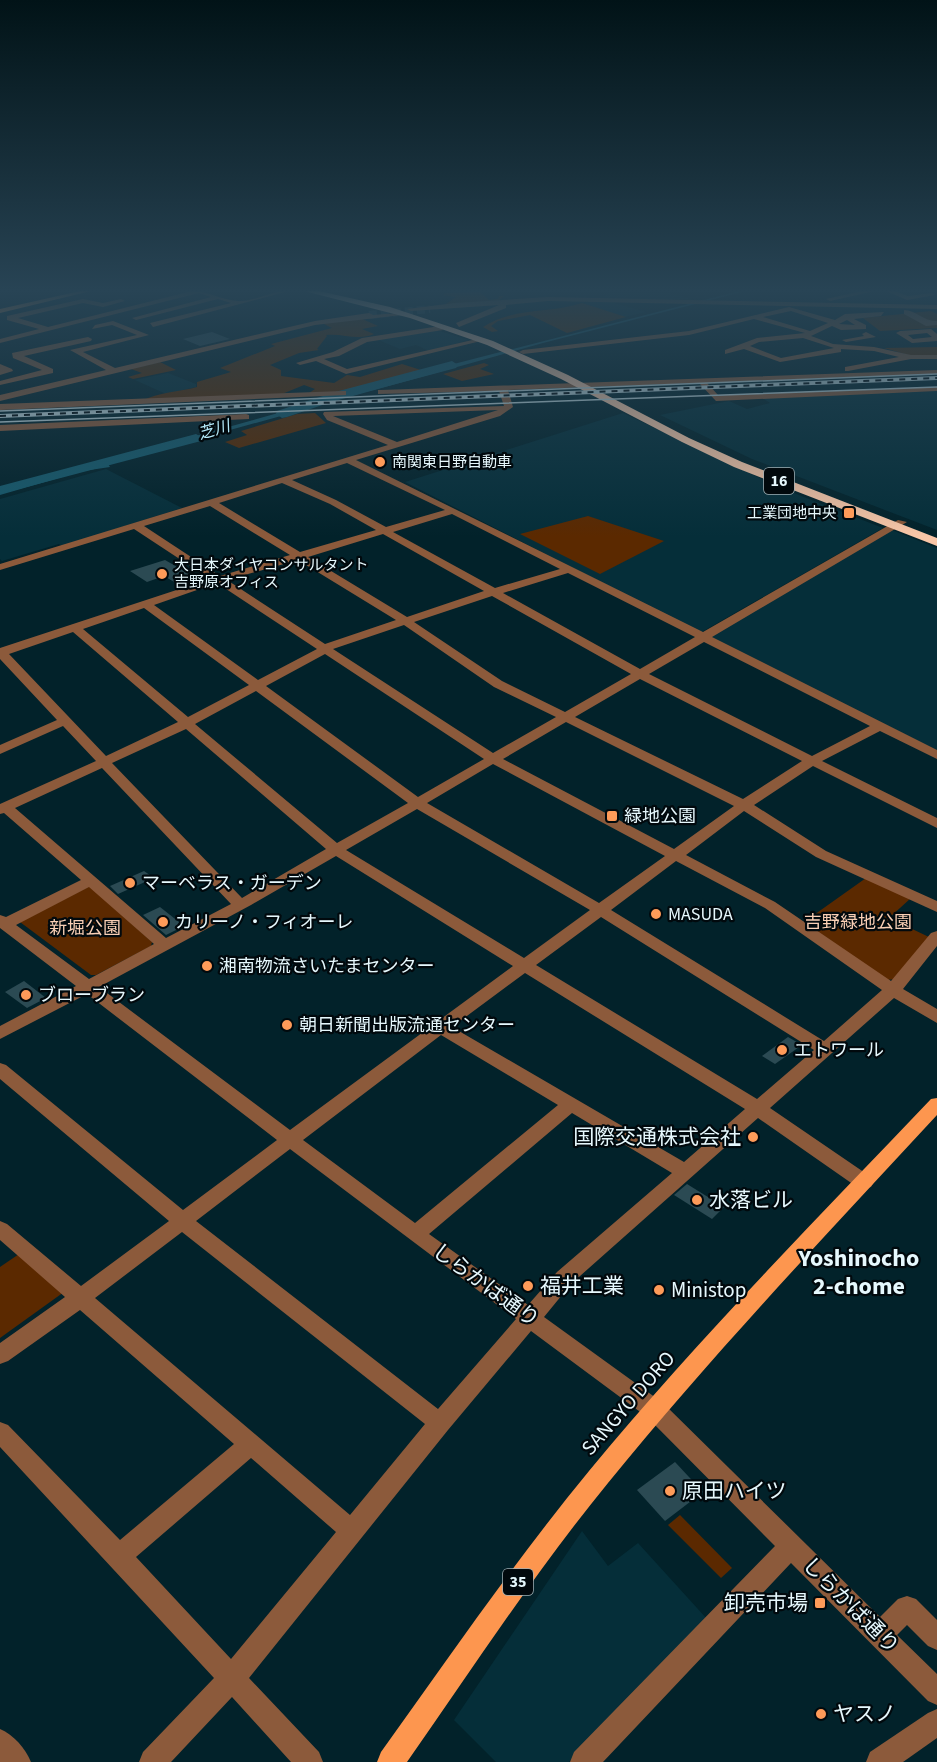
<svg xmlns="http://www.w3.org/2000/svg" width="937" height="1762" font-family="'Source Sans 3','Noto Sans JP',sans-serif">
  <rect width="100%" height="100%" fill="#02222a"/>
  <g fill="#052e39">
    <path d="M595 291H662L692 299H600L608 294Z"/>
    <path d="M591 301H607L646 312 625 317 585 304Z"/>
    <path d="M436 330 469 340 429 351 416 345 400 349 376 339Z"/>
    <path d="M168 373 196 384V387L166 394 135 380Z"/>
    <path d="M937 391V530L752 459 660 415 729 401 747 409 770 403 761 397Z"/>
    <path d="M623 413 781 488 883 528 700 633 405 482Z"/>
    <path d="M106 469 182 508 62 546 59 544 2 561 0 559V499Z"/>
    <path d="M892 530 937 548V752L708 638Z"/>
    <path d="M582 1531 608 1566 638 1543 707 1619 569 1762H496L454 1720Z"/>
  </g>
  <g fill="#5b2900">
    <path d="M480 292 489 300 498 299 499 296H504L498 301 443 306 456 297 443 295 446 293Z"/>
    <path d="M582 303 626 317 567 333 530 315 498 321 491 326 498 331 492 332 483 327C513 307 549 314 582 303Z"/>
    <path d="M931 311 937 314V328L880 331 863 318Z"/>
    <path d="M360 318 378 326 362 329 374 334C358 341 343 333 326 335L327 336 317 349 319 350 299 353 270 365 281 370V376L334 383 347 375 360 377 402 364 424 371 339 394 309 393 315 389 304 385 282 394 142 401C158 392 179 392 197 387V382L231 372 220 368 275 346 271 344 332 328 322 323Z"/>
    <path d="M937 347V356H912L884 348Z"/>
    <path d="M160 362 176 370 133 379 128 377 142 373 131 369Z"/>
    <path d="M484 363 489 365 480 369 494 374 462 381 443 374Z"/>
    <path d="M315 413 326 423 239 448 225 442 247 435 241 431 297 414Z"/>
    <path d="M588 516 664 541 600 574 520 534Z"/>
    <path d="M866 878 911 898 889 918 929 937 896 979 887 980 804 922Z"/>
    <path d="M90 886 152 942 151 946 96 975H91L20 922Z"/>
    <path d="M22 1252 64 1292 0 1338V1267Z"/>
    <path d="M680 1515 732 1568 721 1578 668 1525Z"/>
  </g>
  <path fill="#175a6c" d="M739 291H746L543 343 108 464 110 467 83 471 0 495V492L10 488 446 366Z"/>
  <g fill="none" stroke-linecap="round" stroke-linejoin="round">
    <g fill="#175a6c" fill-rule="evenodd">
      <path d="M452 361 458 365 456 368 343 398 287 417 282 418 276 414 277 411 335 392Z"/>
      <path d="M196 434 203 438 201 441 0 494V486Z"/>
    </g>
  </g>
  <g fill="#2b4a53">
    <path d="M212 332 230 339 200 346 183 339Z"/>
    <path d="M165 560 200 580 181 586 164 576 147 582 130 571Z"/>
    <path d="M144 871 154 878 118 894 110 886Z"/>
    <path d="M160 907 184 926 166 935 143 915Z"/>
    <path d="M24 981 46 998 27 1008 5 992Z"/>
    <path d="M788 1037 802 1045 775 1064 762 1056Z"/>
    <path d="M687 1184 724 1207 712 1219 674 1195Z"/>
    <path d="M675 1462 703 1492 665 1521 637 1490Z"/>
  </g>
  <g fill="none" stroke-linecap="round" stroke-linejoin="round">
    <path stroke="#24424a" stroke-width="8" stroke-dasharray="8 4" stroke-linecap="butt" d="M369 315 430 309"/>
    <g fill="#8c5a3b" fill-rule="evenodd">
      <path d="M192 291C208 291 222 300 238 301 255 302 272 290 289 291L153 327 150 323 231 303 218 299 136 320 132 318 211 297 199 293 0 343V339L39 329 7 320V316L83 299 103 303 121 299 125 301 103 307 83 303 18 318 48 327Z"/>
      <path d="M862 291H875L830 301 826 299Z"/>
      <path d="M886 291H895L908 296 932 293 935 295 907 300Z"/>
      <path d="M548 297 937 305V309L548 301 506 305V308L459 327 456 323 499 305 411 311 407 309 455 303Z"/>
      <path d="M789 307 835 320 845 314 884 312 881 316 854 319 866 325V329L841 330 832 326 811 336 833 344 874 347 911 355H937V359H911L848 371H845V367L899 357 874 351 841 349V352L780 362 744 349 725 354V350L757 338 805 333 754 319 689 335 523 354 519 352 523 350 689 331ZM791 311 828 323 810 331 763 317ZM847 320 855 325 839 324ZM803 338 834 348 781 358 750 346 759 342Z"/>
      <path d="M904 310C916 310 924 322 937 321V325L926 326 904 314Z"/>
      <path d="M369 313 373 315 398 313 402 315 315 325 0 401V395L106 370 70 350 137 335 112 325 92 329 95 325 113 321 149 335 83 352 115 368 315 321Z"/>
      <path d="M440 326 443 330 367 342 339 356 324 359 347 369 481 338 485 340 346 374 316 361 300 365 296 363 333 352 362 338Z"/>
      <path d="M931 329 937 334V341L912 343 896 333 900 331ZM927 333 932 337 913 339 908 335Z"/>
      <path d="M866 332 876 337 846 342 842 340 864 336 862 334Z"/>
      <path d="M88 337 92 339 91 341 24 356 53 369V373L0 385V381L42 370 13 358 12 353Z"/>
      <path d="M0 364 12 369 13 371 0 375Z"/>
      <path d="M937 370V374L707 383 718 395 937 387V391L716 401 699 383 508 390 513 407 500 416 356 460 703 632 898 520 907 522 712 637 937 750V759L880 731 822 761 937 818V828L813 766 754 805 826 851 937 901V912L816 857 744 811 686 855 775 902 891 981 931 933 937 931V946L903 989 937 1009V1023L894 998 770 1108 871 1177 874 1182 871 1187 864 1189 857 1187 758 1118 571 1284 544 1317 663 1403 880 1617 898 1599 907 1596 916 1599 937 1620V1650L928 1646 907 1625 897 1635 937 1674V1705L928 1701 791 1563 603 1762H570L574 1752 775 1546 647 1417 531 1331 448 1430 249 1678 319 1752 323 1762H291L232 1697 171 1762H139L143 1752 214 1678 0 1447V1422L8 1425 120 1540 234 1444 80 1310 8 1361 0 1364V1343L65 1297 0 1240V1221L7 1224 81 1286 169 1221 0 1079V1063L6 1065 183 1210 277 1140 87 994 0 1039V1026L76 986 0 928V915L6 917 81 880 4 813 0 814V804L96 761 63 726 0 754V745L57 720 0 659V648L210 579 134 529 0 570V564L388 445 327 420 323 414 324 412 504 406 499 391 378 394V390H381ZM498 410 397 442 333 416ZM347 463 445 510 386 527 336 500 292 480ZM282 483 330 504 376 530 300 552 219 503ZM210 506 290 555 220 576 144 526ZM452 514 560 569 495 588 393 532ZM383 534 484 591 407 617 308 557ZM298 560 396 620 325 644 227 580ZM568 573 695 637 640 669 503 593ZM217 583 317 649 258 680 154 605ZM492 596 631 674 565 712 502 681 414 622ZM144 608 249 685 188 717 83 629ZM404 625 494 687 556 717 493 753 333 649ZM73 632 178 722 106 756 9 654ZM704 642 870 726 812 756 649 674ZM325 654 484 759 418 797 266 686ZM640 679 802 761 743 799 575 717ZM256 691 408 803 337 843 195 724ZM566 722 734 806 674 849 503 759ZM186 729 326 849 242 898 112 763ZM493 764 665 856 599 903 427 803ZM102 768 231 904 166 938 15 808ZM417 809 590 910 524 958 346 850ZM336 856 513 966 290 1130 99 987 251 905ZM676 861 765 908 882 990 824 1041 611 910ZM89 887 154 944 89 979 16 925ZM601 917 814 1050 757 1099 536 965ZM525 973 745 1109 684 1162 452 1027ZM441 1035 558 1105 415 1223 303 1140ZM572 1113 672 1173 557 1272 528 1305 429 1234ZM290 1149 516 1319 438 1409 196 1221ZM182 1232 425 1424 350 1515 95 1298ZM251 1458 336 1532 231 1659 136 1557Z"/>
      <path d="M343 391H346V395L0 410V404Z"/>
      <path d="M246 414 249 415V419L0 431V425Z"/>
      <path d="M937 1709V1738L903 1762H866L870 1752 928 1713Z"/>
      <path d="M0 1729C14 1735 25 1748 31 1762H0Z"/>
    </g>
    <g fill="#fd964f" fill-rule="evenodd">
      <path d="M80 291H91L0 313V309Z"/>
      <path d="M937 1098V1115C825 1236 712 1355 608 1483 535 1572 473 1668 407 1762H377L381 1752C449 1657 515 1561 589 1471 696 1341 815 1221 931 1099Z"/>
    </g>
    <path fill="#f8c6a7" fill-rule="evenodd" d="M304 291H319L390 307 493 341 568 375 689 438 742 462 937 538V546L734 467 682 442 561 379 487 345 410 318Z"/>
    <g stroke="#c0d5da" stroke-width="1.5">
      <path d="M0 411 937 374"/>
      <path d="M0 422 937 387"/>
    </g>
    <defs>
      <path id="rail" d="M0 416 937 378"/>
    </defs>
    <use href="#rail" stroke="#c0d5da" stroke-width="4"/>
    <use href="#rail" stroke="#01090d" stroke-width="2" stroke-dasharray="6" stroke-linecap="butt"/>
  </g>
  <linearGradient id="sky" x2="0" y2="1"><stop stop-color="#011317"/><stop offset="0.54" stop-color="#284455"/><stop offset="1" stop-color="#284455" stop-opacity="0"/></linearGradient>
  <rect width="937" height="537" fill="url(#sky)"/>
  <g fill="#fe9b59" stroke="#01090d" stroke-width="2">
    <circle cx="380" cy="462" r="6"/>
    <rect x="843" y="507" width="12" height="12" rx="3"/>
    <circle cx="162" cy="574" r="6"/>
    <rect x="606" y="810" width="12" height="12" rx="3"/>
    <circle cx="130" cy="883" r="6"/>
    <circle cx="656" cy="914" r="6"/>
    <circle cx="163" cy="922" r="6"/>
    <circle cx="207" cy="966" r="6"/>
    <circle cx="26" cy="995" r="6"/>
    <circle cx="287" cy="1025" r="6"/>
    <circle cx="782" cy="1050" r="6"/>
    <circle cx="753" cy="1137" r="6"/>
    <circle cx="697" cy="1200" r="6"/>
    <circle cx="528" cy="1286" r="6"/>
    <circle cx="659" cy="1290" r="6"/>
    <circle cx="670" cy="1491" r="6"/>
    <rect x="814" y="1597" width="12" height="12" rx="3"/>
    <circle cx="821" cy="1714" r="6"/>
  </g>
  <g text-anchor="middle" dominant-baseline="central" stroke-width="4.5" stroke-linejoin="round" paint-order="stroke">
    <g font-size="15" fill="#e6f8fd" stroke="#01090d" text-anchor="start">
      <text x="392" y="462">南関東日野自動車</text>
      <text x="837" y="513" text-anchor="end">工業団地中央</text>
      <text x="174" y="565">大日本ダイヤコンサルタント<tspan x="174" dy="17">吉野原オフィス</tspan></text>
    </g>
    <g font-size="16" font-style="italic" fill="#b3e8f8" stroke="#01090d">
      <text transform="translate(214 430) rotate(-16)">芝川</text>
    </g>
    <g fill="#01090d" stroke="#a1b0b5" stroke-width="1.5">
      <rect x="764" y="468" width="30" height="26" rx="4.5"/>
      <rect x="503" y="1569" width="30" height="26" rx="4.5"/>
    </g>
    <g font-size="16" font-weight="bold" fill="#e6f8fd">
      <text x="779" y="481">16</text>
      <text x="518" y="1582">35</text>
    </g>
    <g font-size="18" fill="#e6f8fd" stroke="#01090d" text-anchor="start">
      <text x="624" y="816">緑地公園</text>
      <text x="142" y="883">マーベラス・ガーデン</text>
      <text x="668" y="914">MASUDA</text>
      <text x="175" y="922">カリーノ・フィオーレ</text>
      <text x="219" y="966">湘南物流さいたまセンター</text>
      <text x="38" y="995">ブローブラン</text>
      <text x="299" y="1025">朝日新聞出版流通センター</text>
      <text x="794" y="1050">エトワール</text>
    </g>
    <g font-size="18" fill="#f9cfb5" stroke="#01090d">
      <text x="858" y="922">吉野緑地公園</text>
      <text x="85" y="928">新堀公園</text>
    </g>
    <g font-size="21" fill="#e6f8fd" stroke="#01090d" text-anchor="start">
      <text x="741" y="1137" text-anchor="end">国際交通株式会社</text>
      <text x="709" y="1200">水落ビル</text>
      <text x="540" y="1286">福井工業</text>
      <text x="671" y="1290">Ministop</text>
      <text x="682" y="1491">原田ハイツ</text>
      <text x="808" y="1603" text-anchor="end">卸売市場</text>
      <text x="833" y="1714">ヤスノ</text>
    </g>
    <g font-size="21" fill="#e6f8fd" stroke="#01090d">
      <text transform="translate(486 1285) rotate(36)">しらかば通り</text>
      <text transform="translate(628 1403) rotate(-49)">SANGYO DORO</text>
      <text transform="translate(851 1605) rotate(45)">しらかば通り</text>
    </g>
    <g font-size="24" font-weight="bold" fill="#e6f8fd" stroke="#01090d">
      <text x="859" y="1258">Yoshinocho<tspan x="859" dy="28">2-chome</tspan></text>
    </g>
  </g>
</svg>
